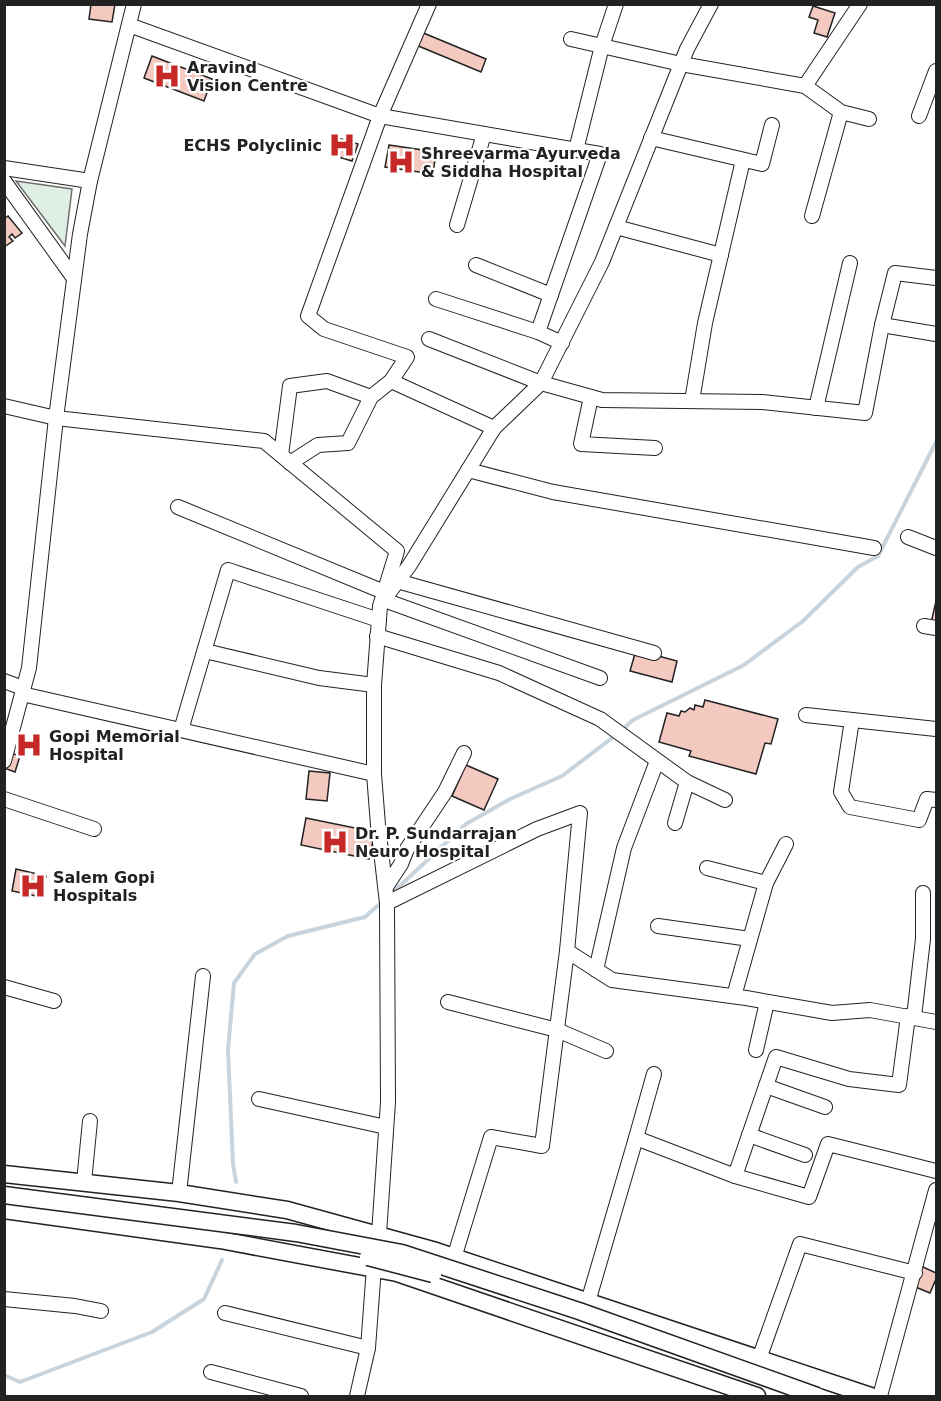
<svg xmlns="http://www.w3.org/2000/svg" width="941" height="1401" font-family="'DejaVu Sans',sans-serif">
  <rect width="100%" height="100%" fill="#fff"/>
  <path fill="#e0efe3" stroke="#6f6f6f" stroke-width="1.5" d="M16 181 72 189 65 246Z"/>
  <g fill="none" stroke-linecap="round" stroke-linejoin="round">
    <g stroke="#c7d3dd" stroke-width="4">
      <path d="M622 730 633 720 744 665 803 621 858 567 878 556 936 442"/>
      <path d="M389 896 466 824 510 799 562 776 616 735"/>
      <path d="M236 1182 233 1164 228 1050 234 983 255 954 288 936 365 917 384 900"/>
      <path d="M4 1375 20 1382 152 1332 204 1299 222 1260"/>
    </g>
  </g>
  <g fill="#f3c9c0" stroke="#222" stroke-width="1.5">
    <path d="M91 4H115L112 22 89 19Z"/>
    <path d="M813 6 835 13 827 37 814 33 818 20 809 17Z"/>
    <path d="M421 32 486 59 481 72 416 45Z"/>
    <path d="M152 56 212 79 204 101 144 78Z"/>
    <path d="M338 138 358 144 352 161 332 155Z"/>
    <path d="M389 145 436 152 433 174 385 167Z"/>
    <path d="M8 216 22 233 15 238 12 234 9 237 13 241 4 247V219Z"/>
    <path d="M936 601V625L931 623Z"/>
    <path d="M636 650 677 661 672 682 630 671Z"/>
    <path d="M705 700 778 719 771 744 765 743 756 774 689 756 691 751 659 742 667 713 679 716 681 711 685 712 690 708 694 710 695 705 703 707Z"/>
    <path d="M4 751 20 756 15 772 4 768Z"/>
    <path d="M466 765 498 779 484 810 452 796Z"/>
    <path d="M309 771 330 773 327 801 306 799Z"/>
    <path d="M306 818 375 832 369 859 301 845Z"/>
    <path d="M16 869 46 876 41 897 12 891Z"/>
    <path d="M921 1266 936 1273V1279L930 1293 913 1286Z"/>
  </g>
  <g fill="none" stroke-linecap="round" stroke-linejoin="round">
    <defs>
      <g id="minor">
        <path d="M129 25 380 116 429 4"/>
        <path d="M571 39 681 64 805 86 860 4"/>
        <path d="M805 86 841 112 869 119"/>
        <path d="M919 116 936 71"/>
        <path d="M651 138 762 164 772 125"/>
        <path d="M576 150 602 46 616 4"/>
        <path d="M4 168 90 181"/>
        <path d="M4 181 73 277"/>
        <path d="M812 216 841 112"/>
        <path d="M457 225 484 134"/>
        <path d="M616 227 721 255"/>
        <path d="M476 265 551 295"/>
        <path d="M436 299 538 332"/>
        <path d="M882 325 936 334"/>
        <path d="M429 339 541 383 602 400 762 402 865 413 882 325 895 273 936 278"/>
        <path d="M391 381 494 428"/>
        <path d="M591 397 581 444 655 448"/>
        <path d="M692 401 705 323 743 160"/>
        <path d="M4 406 56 418 264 441 397 551 380 606 374 685V774L378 825 387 903 388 1102 379 1234"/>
        <path d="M816 408 850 263"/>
        <path d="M281 455 290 386 327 381 371 397"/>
        <path d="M290 463 318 445 348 443 371 397 391 381 407 357 324 329 308 316 380 116 600 154 538 332 562 343"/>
        <path d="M468 470 553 492 874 548"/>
        <path d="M178 507 384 592"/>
        <path d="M908 537 936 548"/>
        <path d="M397 581 654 653"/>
        <path d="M388 594 409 566 494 428 541 383 602 262 687 49 711 4"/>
        <path d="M384 600 600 678"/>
        <path d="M924 626 936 628"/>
        <path d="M377 636 499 673 600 719 687 782 725 800"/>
        <path d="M205 651 319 678 374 685"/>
        <path d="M4 681 23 688"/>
        <path d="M22 694 374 774"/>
        <path d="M806 715 936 729"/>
        <path d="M852 720 841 792 850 807 919 820 927 799 936 800"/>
        <path d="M181 730 228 570 379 620"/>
        <path d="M4 761 29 668 56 418 80 234 90 181 134 4"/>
        <path d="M4 799 94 829"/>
        <path d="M675 823 687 782"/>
        <path d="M707 868 766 883"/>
        <path d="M386 887 401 864 407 849 445 792 464 753"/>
        <path d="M387 903 537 829 580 813 567 951"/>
        <path d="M658 926 750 939"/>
        <path d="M596 970 624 848 657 761"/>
        <path d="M4 987 54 1001"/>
        <path d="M734 996 766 883 786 844"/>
        <path d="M448 1002 557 1030 606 1051"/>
        <path d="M914 1017 923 939V893"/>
        <path d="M756 1050 767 1002"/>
        <path d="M766 1086 825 1107"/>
        <path d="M259 1099 386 1127"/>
        <path d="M749 1135 805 1155"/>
        <path d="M636 1138 654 1074"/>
        <path d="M735 1176 809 1197 828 1144 936 1171"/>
        <path d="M84 1182 90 1121"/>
        <path d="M179 1193 203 976"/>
        <path d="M454 1258 491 1137 542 1146 567 951 612 980 746 998 832 1013 870 1010 936 1022"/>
        <path d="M4 1299 75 1306 101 1311"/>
        <path d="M588 1302 636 1138 735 1176 776 1057 849 1079 899 1085 908 1016"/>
        <path d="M225 1313 368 1348"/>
        <path d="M759 1359 800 1244 915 1273"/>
        <path d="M211 1372 301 1396"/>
        <path d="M357 1396 368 1348 374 1267"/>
        <path d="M880 1396 936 1190"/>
      </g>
      <g id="major">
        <path d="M4 1174 179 1193 287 1210 436 1251 871 1396"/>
        <path d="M4 1210 220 1240 397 1273 757 1396"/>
      </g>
    </defs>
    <use href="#minor" stroke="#222" stroke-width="16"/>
    <use href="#major" stroke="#222" stroke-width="19"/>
    <use href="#minor" stroke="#fff" stroke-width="14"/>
    <use href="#major" stroke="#fff" stroke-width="16"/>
    <defs>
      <g id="major-bridge">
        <path d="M4 1195 296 1233 402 1253 579 1311 817 1396"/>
        <path d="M368 1257 433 1274"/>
      </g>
    </defs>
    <use href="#major-bridge" stroke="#222" stroke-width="19" stroke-linecap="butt"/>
    <use href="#major-bridge" stroke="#fff" stroke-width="16"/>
  </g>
  <defs>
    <symbol id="hospital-bare" viewBox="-9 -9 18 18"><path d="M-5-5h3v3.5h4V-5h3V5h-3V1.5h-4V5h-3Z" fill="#c62828" stroke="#fff" stroke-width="2.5" paint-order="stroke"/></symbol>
  </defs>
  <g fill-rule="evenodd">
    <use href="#hospital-bare" x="148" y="57" width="38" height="38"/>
    <use href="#hospital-bare" x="323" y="126" width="38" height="38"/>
    <use href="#hospital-bare" x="382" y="143" width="38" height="38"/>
    <use href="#hospital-bare" x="10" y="726" width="38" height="38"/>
    <use href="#hospital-bare" x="316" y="823" width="38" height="38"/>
    <use href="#hospital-bare" x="14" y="867" width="38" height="38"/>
  </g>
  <g text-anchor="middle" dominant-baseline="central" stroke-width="4.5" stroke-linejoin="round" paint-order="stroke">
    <g font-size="16" font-weight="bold" fill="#222" stroke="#fff" text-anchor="start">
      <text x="187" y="67">Aravind<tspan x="187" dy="18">Vision Centre</tspan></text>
      <text x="322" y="145" text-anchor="end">ECHS Polyclinic</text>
      <text x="421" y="153">Shreevarma Ayurveda<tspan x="421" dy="18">&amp; Siddha Hospital</tspan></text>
      <text x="49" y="736">Gopi Memorial<tspan x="49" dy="18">Hospital</tspan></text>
      <text x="355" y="833">Dr. P. Sundarrajan<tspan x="355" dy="18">Neuro Hospital</tspan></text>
      <text x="53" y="877">Salem Gopi<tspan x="53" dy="18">Hospitals</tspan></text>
    </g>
  </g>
  <rect width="941" height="1401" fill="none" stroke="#222222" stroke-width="12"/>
</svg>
